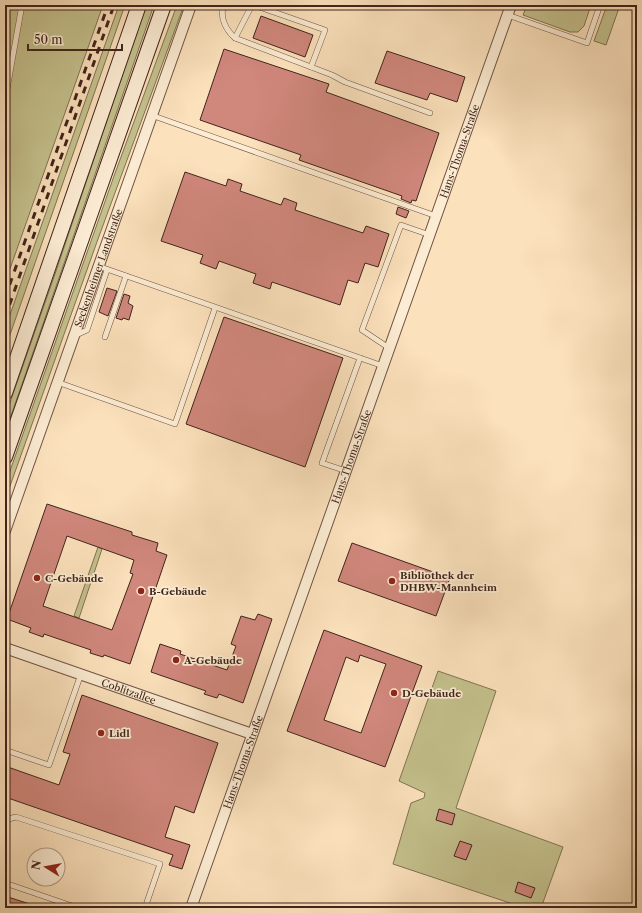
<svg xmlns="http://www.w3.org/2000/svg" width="642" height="913" font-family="'Libre Caslon Text',serif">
  <rect width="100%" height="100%" fill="#fbe1bc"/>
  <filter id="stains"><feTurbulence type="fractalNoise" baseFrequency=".005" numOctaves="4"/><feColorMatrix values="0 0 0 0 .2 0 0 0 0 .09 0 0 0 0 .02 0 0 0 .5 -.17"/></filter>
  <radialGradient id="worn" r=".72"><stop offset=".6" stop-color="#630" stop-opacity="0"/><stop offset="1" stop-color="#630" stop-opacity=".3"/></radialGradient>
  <g fill="#c4c18d" stroke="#827354">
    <path d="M5 5H103L5 283Z"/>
    <path d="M119 5H125L5 349V329Z"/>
    <path d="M146 5H154L5 433V417L55 274Z"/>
    <path d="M177 5H184L98 239 5 500V485L114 176Z"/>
    <path d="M527 5H591L584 26 578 32H570L523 15Z"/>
    <path d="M607 5H620L606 45 594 41Z"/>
    <path d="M98 547 102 549 79 618 74 616Z"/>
    <path d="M438 671 496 691 456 808 563 847 541 908H525L393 864 411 803 424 798 425 793 399 781Z"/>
  </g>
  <g fill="#d0877c" stroke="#41251b" fill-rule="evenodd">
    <path d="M261 16 313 35 305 57 253 38Z"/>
    <path d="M224 49 329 84 326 92 439 133 416 201 412 200 411 203 401 199 402 196 299 160 301 155 200 120Z"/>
    <path d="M387 51 465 77 457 102 430 93 427 100 375 83Z"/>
    <path d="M185 172 226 186 228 179 242 184 240 191 281 205 284 198 297 203 295 210 363 233 366 226 389 234 378 267 365 263 358 283 348 280 340 305 272 282 270 289 253 283 256 274 219 261 216 269 200 263 203 255 161 241Z"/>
    <path d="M398 207 409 211 406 218 396 214Z"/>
    <path d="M107 288 117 291 108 316 99 312Z"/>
    <path d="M124 294 130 296 128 303 133 306 129 320 123 318 122 320 116 318Z"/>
    <path d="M224 317 343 358 305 467 186 424Z"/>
    <path d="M47 504 132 532V535L158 543 156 551 167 555 130 664 104 655 103 657 90 653 91 650 44 634 43 637 29 632 31 628 7 619ZM67 536 134 560 130 573 133 574 112 630 43 606Z"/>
    <path d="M352 543 450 578 436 616 338 581Z"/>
    <path d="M258 614 272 619 243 703 219 694 217 698 204 694 206 691 151 672 160 644 181 651 180 654 227 670 236 646 231 644 241 616 255 620Z"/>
    <path d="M324 630 422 666 385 767 287 731ZM360 655 386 664 361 733 324 720 346 657 358 662Z"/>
    <path d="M82 695 218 743 194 813 175 806 165 837 190 845 182 869 169 865 173 855 5 797V766L59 785 70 754 63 752Z"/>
    <path d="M439 809 455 814 452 825 436 820Z"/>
    <path d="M460 841 472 845 466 860 454 856Z"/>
    <path d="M518 882 535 888 531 898 515 892Z"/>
    <path d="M5 896 36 906V908H5Z"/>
  </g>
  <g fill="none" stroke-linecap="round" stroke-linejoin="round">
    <defs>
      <g id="service">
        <path d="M224 5C219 17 226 30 235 38L332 75 345 82 430 113"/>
        <path d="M254 5 325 30 311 67"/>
        <path d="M508 15 587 43 600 5"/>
        <path d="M235 38 252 5"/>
        <path d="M5 100 22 5"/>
        <path d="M151 115 436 216"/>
        <path d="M98 266 383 366"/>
        <path d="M74 336 87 330 107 270"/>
        <path d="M105 337 126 276"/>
        <path d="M389 348 362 330 401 225 430 235"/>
        <path d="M57 382 175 424 215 308"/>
        <path d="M346 471 322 463 360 358"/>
        <path d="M5 750 49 765 81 674"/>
        <path d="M5 820 16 817 160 864 145 908"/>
        <path d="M5 883 78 908"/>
      </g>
      <g id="minor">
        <path id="s1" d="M5 531 191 5"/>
        <path id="s2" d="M5 648 252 734"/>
        <path id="s3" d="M191 908 511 5"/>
      </g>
      <g id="secondary">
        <path d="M5 393 139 5"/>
        <path d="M5 457 164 5"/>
      </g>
    </defs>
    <use href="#service" stroke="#705443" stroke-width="6"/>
    <use href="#minor" stroke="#705443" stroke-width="12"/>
    <use href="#secondary" stroke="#41251b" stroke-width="16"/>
    <use href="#service" stroke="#fcecd3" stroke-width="5"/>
    <use href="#minor" stroke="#fcecd3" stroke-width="10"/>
    <use href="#secondary" stroke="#fcecd3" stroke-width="14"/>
    <g stroke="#41251b" stroke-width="3" stroke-dasharray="7 7" stroke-linecap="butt">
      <path d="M5 298 108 5"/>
      <path d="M5 318 114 5"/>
    </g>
  </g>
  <g fill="#8f2418" stroke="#fcecd3" stroke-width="1.5">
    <circle cx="37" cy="578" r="4"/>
    <circle cx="392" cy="581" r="4"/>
    <circle cx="141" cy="591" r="4"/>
    <circle cx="176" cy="660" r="4"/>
    <circle cx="394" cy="693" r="4"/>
    <circle cx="101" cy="733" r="4"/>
  </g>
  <g text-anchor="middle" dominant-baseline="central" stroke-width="3.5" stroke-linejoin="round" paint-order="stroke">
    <g font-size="10" fill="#41251b" stroke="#fcecd3">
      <text stroke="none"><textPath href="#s3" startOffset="803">Hans-Thoma-Straße</textPath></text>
      <text stroke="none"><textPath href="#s1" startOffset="279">Seckenheimer Landstraße</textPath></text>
      <text stroke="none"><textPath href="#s3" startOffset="479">Hans-Thoma-Straße</textPath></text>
      <text stroke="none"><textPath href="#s2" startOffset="131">Coblitzallee</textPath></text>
      <text stroke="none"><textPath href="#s3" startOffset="155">Hans-Thoma-Straße</textPath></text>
    </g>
    <g font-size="10" font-weight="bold" fill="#41251b" stroke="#fcecd3" text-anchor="start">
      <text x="400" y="575">Bibliothek der<tspan x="400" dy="12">DHBW-Mannheim</tspan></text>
      <text x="45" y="578">C-Gebäude</text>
      <text x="149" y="591">B-Gebäude</text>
      <text x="184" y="660">A-Gebäude</text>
      <text x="402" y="693">D-Gebäude</text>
      <text x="109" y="733">Lidl</text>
    </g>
  </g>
  <rect width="642" height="913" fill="none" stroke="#fbe1bc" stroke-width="20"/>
  <rect x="6" y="6" width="630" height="901" fill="none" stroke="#41251b" stroke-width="2"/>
  <rect x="10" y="10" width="622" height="893" fill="none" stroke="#41251b"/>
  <g transform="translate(46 867) rotate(281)"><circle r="19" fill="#fcecd3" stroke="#b19c89"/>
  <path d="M0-3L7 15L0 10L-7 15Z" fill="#8f2418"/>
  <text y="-6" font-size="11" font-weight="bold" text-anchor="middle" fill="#41251b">N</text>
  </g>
  <path d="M28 44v6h94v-6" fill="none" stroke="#41251b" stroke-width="2"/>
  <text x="34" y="44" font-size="12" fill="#41251b" stroke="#fcecd3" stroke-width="3" paint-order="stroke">50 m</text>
  <rect width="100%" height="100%" filter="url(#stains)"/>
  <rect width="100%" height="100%" fill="url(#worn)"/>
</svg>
